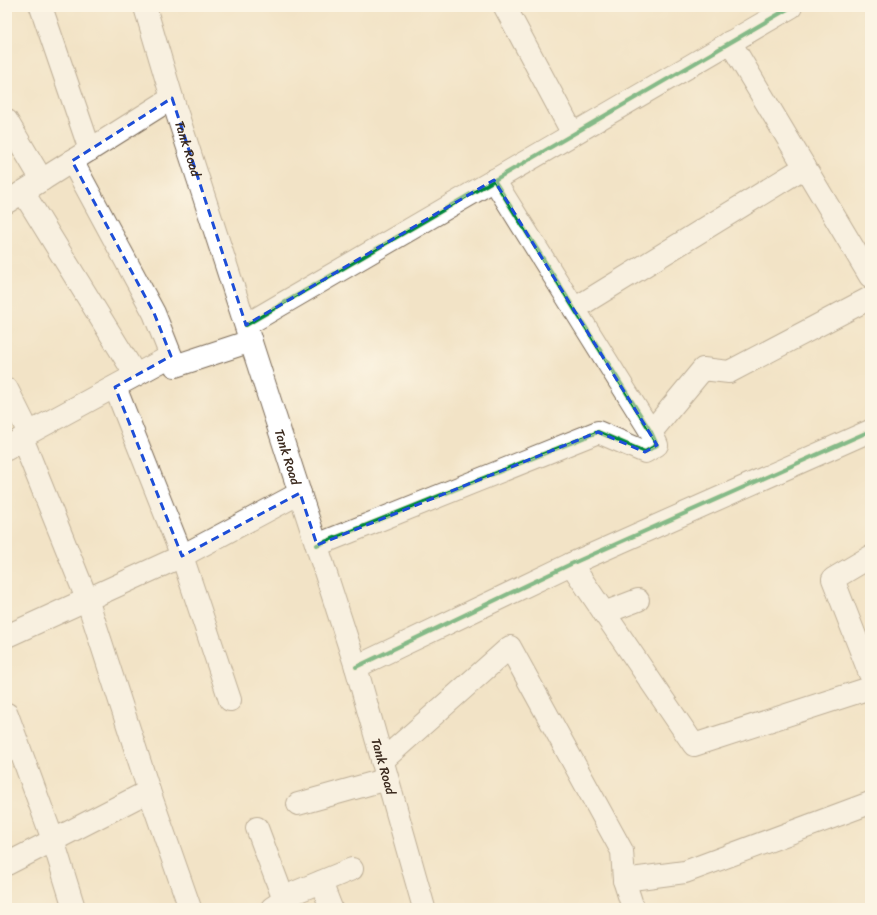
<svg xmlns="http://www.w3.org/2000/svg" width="877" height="915" font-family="Sriracha,sans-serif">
  <rect width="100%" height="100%" fill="#fcf5e5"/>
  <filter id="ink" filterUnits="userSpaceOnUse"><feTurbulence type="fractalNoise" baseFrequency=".025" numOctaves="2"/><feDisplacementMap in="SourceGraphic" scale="8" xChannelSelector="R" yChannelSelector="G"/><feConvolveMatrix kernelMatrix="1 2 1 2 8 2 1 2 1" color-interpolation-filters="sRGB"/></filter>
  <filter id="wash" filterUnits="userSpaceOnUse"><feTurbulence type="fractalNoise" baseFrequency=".012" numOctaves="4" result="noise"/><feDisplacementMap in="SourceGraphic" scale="16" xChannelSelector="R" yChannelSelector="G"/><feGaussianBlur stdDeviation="0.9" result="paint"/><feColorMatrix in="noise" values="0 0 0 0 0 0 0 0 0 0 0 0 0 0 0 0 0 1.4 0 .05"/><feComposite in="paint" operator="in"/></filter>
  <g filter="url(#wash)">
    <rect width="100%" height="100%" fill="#f2e3c6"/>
  </g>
  <g filter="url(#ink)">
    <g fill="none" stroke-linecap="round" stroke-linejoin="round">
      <defs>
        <g id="minor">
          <path d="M41 7 90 150"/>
          <path d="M505 7 573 134"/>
          <path d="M730 42 870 276"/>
          <path d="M7 121 42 180"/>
          <path d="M72 161 154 313 175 366 251 341"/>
          <path d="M23 192 135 374"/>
          <path d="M7 202 172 98"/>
          <path d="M574 309 805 167"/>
          <path d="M246 325 791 7"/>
          <path d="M115 387 182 556 230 700"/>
          <path d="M7 389 29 433"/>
          <path d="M651 432 703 369 729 372 870 298"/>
          <path d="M22 438 87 599 149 791 190 908"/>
          <path d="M7 449 29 433 171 356"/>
          <path d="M317 545 598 432 645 452 657 445 651 432 494 180"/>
          <path d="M870 557 833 579 870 674"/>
          <path d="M571 564 694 745 870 688"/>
          <path d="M604 613 638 600"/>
          <path d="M7 636 182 556 300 493"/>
          <path d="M356 667 571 564 870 431"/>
          <path d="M7 714 53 840 74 908"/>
          <path d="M382 761 510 647 622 851 624 880 633 908"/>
          <path d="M298 804 387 779"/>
          <path d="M257 828 287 908"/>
          <path d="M7 864 149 791"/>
          <path d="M624 880 685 872 870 803"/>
          <path d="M321 882 331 908"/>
          <path d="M272 908 296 892 352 869"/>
        </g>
        <g id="highway">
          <path id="s1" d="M145 7 172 98 356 667 424 908"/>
        </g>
      </defs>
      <use href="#minor" stroke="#7b6b59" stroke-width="24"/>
      <use href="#highway" stroke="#7b6b59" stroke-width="24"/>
      <use href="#minor" stroke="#fff" stroke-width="22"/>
      <use href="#highway" stroke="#fff" stroke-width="22"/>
      <defs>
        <g id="cycleway">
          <path d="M246 325 791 7"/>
          <path d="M317 545 598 432 645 452 657 445 651 432 494 180"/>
          <path d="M356 667 571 564 870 431"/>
        </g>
      </defs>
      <use href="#cycleway" stroke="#fcf5e5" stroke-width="6"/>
      <use href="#cycleway" stroke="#00873e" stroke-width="4"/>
    </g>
  </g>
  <path d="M0 0H877V915H0ZM172 98 246 325 494 180 657 445 645 452 598 432 317 545 300 493 182 556 115 387 171 356 154 313 72 161Z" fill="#f2e3c6" fill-opacity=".55" fill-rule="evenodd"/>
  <path fill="none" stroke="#1d4ed8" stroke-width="3" stroke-dasharray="8 5" stroke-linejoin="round" d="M172 98 246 325 494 180 657 445 645 452 598 432 317 545 300 493 182 556 115 387 171 356 154 313 72 161Z"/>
  <g text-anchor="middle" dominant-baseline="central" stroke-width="4" stroke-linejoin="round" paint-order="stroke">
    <g font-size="13" fill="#3b2a1e" stroke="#fcf5e5">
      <text stroke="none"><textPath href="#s1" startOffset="148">Tank Road</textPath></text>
      <text stroke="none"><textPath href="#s1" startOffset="472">Tank Road</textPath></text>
      <text stroke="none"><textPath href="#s1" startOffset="796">Tank Road</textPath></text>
    </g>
  </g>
  <rect width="877" height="915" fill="none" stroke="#fcf5e5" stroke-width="24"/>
</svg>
